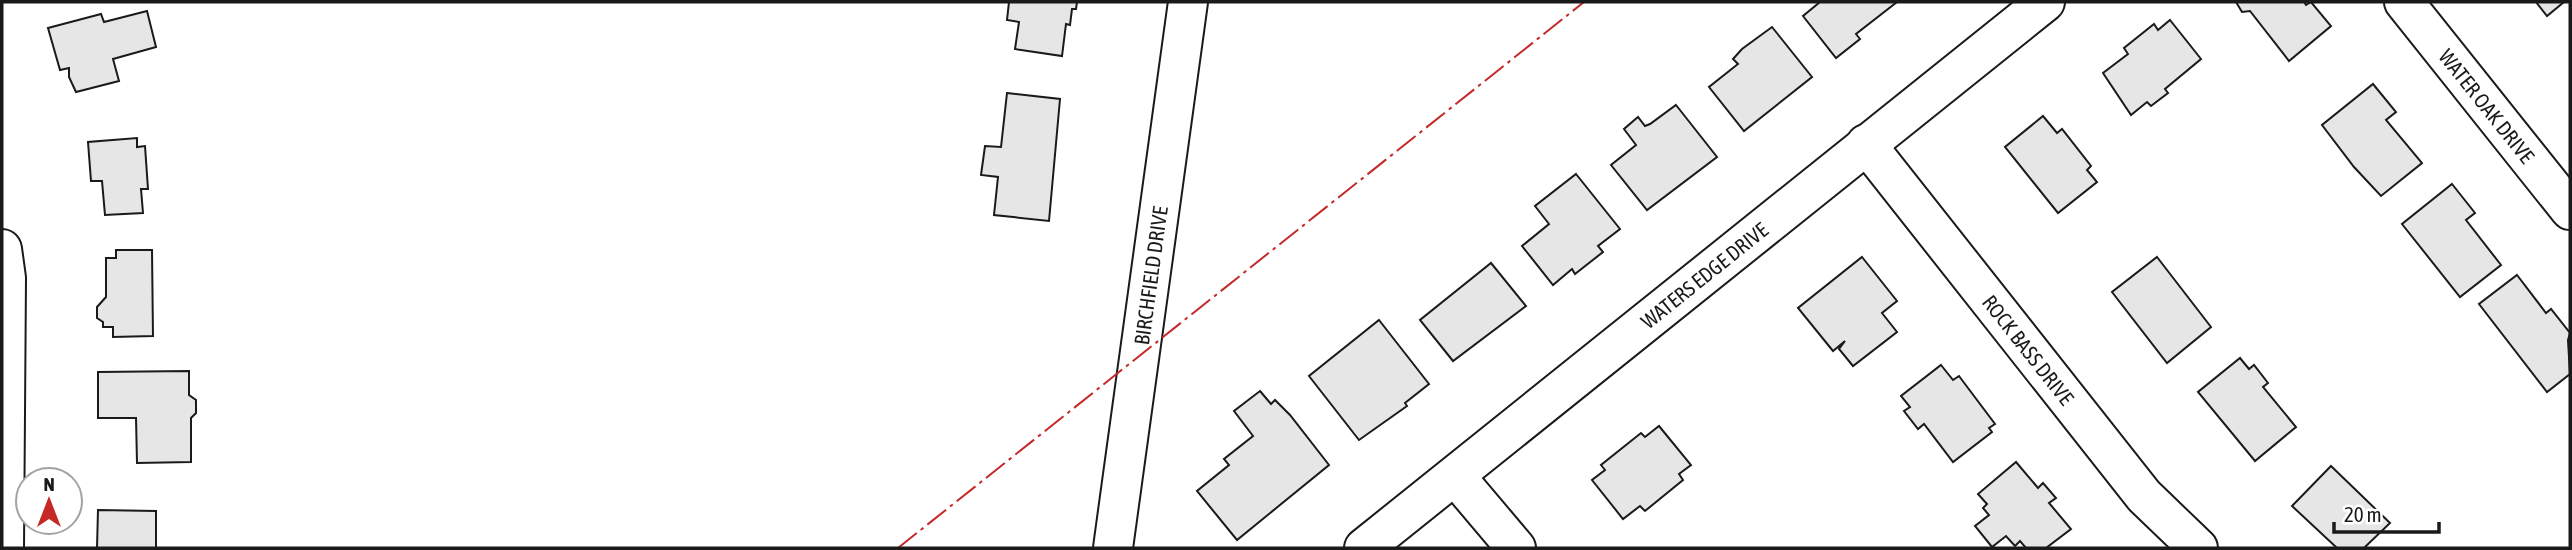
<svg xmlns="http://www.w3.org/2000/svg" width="2572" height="550" font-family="'Asap Condensed',sans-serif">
  <rect width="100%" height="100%" fill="#fff"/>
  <g fill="#e6e6e6" stroke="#1a1a1a" stroke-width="2">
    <path d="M1009 2H1077L1076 9H1072L1070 25 1066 24 1062 56 1015 49 1019 22 1007 20Z"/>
    <path d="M1820 2H1897L1856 34 1860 39 1836 58 1803 16Z"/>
    <path d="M2236 2H2304L2306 5 2311 2 2331 26 2289 61 2250 11 2242 12Z"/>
    <path d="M2536 2H2564L2547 16Z"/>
    <path d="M147 11 156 47 113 59 119 81 76 92 69 77V68L60 70 48 28 101 14 104 22Z"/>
    <path d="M2170 20 2201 59 2165 89 2168 93 2151 106 2147 102 2131 115 2103 73 2128 54 2124 48 2154 24 2158 30Z"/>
    <path d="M1772 27 1812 77 1744 131 1709 87 1738 64 1733 59 1742 49Z"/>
    <path d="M2373 84 2396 112 2386 120 2422 163 2381 196 2354 167 2322 125Z"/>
    <path d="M1007 93 1060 99 1049 221 994 215 998 177 981 175 985 146 1001 147Z"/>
    <path d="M1676 105 1717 157 1647 210 1611 165 1636 145 1624 129 1638 117 1645 126 1650 124Z"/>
    <path d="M2043 116 2057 133 2062 129 2091 166 2087 170 2097 182 2058 213 2005 147Z"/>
    <path d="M137 138V147L145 146 148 189H141L143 213 105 215 102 181H91L88 142Z"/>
    <path d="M1576 174 1620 229 1598 246 1603 252 1575 274 1572 269 1553 285 1522 246 1549 224 1535 206Z"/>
    <path d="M2452 184 2475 213 2466 220 2501 265 2460 297 2402 224Z"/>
    <path d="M116 250H152L153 336 113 337V327H103V322L97 318V307L106 297V258H116Z"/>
    <path d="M1862 257 1897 301 1882 313 1897 332 1853 366 1839 349 1845 341 1833 351 1798 308Z"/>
    <path d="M2157 257 2211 327 2167 363 2112 292Z"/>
    <path d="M1491 263 1526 306 1453 361 1420 320Z"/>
    <path d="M2517 275 2546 313 2551 309 2570 333 2568 340 2570 374 2547 392 2479 304Z"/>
    <path d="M1379 320 1429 384 1405 403 1407 406 1359 440 1309 376Z"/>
    <path d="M2240 358 2249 369 2254 365 2268 383 2263 387 2296 427 2255 461 2198 392Z"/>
    <path d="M1941 365 1953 380 1959 376 1995 424 1989 428 1992 432 1953 462 1924 424 1918 429 1904 411 1910 407 1901 396Z"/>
    <path d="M189 371V395L196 400V413L191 418V462L137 463 136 418H98V372Z"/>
    <path d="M1260 391 1271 404 1275 400 1290 415 1329 465 1237 540 1197 491 1229 465 1224 459 1253 436 1234 411Z"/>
    <path d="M1659 426 1691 465 1679 474 1683 480 1645 511 1640 506 1623 519 1592 480 1605 470 1601 465 1641 433 1645 437Z"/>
    <path d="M2016 462 2038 488 2043 483 2056 498 2049 503 2071 529 2046 548H2026L2020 541 2015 546 2006 536 1992 547 1975 526 1989 515 1983 508 1987 504 1978 494Z"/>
    <path d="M2331 466 2390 523 2364 548H2337L2292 506Z"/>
    <path d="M98 510 156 511V548H97Z"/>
  </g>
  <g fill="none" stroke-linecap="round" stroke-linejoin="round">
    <defs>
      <g id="minor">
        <path id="s1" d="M2404 2 2570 210"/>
        <path id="s2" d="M1866 144 2144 496 2198 548"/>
        <path d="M2 249 6 278 4 548"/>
        <path d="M1456 477 1516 548"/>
        <path id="s3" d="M1113 548 1188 2"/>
        <path id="s4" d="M1364 548 2045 2"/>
      </g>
    </defs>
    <use href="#minor" stroke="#1a1a1a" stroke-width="42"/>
    <use href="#minor" stroke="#fff" stroke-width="38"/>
    <path stroke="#c62828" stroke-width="2" stroke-dasharray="24 5 3.5 5" stroke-linecap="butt" d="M898 548 1584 2"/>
  </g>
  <g text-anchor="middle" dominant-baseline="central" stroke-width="5" stroke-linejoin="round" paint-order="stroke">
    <g font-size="21" fill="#1a1a1a" stroke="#fff">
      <text stroke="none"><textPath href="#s1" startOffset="133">WATER OAK DRIVE</textPath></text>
      <text stroke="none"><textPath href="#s3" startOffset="275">BIRCHFIELD DRIVE</textPath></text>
      <text stroke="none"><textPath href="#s4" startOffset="436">WATERS EDGE DRIVE</textPath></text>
      <text stroke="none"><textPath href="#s2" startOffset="262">ROCK BASS DRIVE</textPath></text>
    </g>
  </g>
  <rect width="2572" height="550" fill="none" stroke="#1a1a1a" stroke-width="7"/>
  <g transform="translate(49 501)"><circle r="33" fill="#ffffff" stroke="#a3a3a3" stroke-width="2"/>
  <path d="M0-5L12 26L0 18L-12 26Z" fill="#c62828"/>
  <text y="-10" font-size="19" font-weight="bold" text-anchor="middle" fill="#1a1a1a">N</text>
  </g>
  <path d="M2334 522v10h105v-10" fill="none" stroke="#1a1a1a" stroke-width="3.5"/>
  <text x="2344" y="522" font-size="21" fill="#1a1a1a" stroke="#ffffff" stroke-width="5" paint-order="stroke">20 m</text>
</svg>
